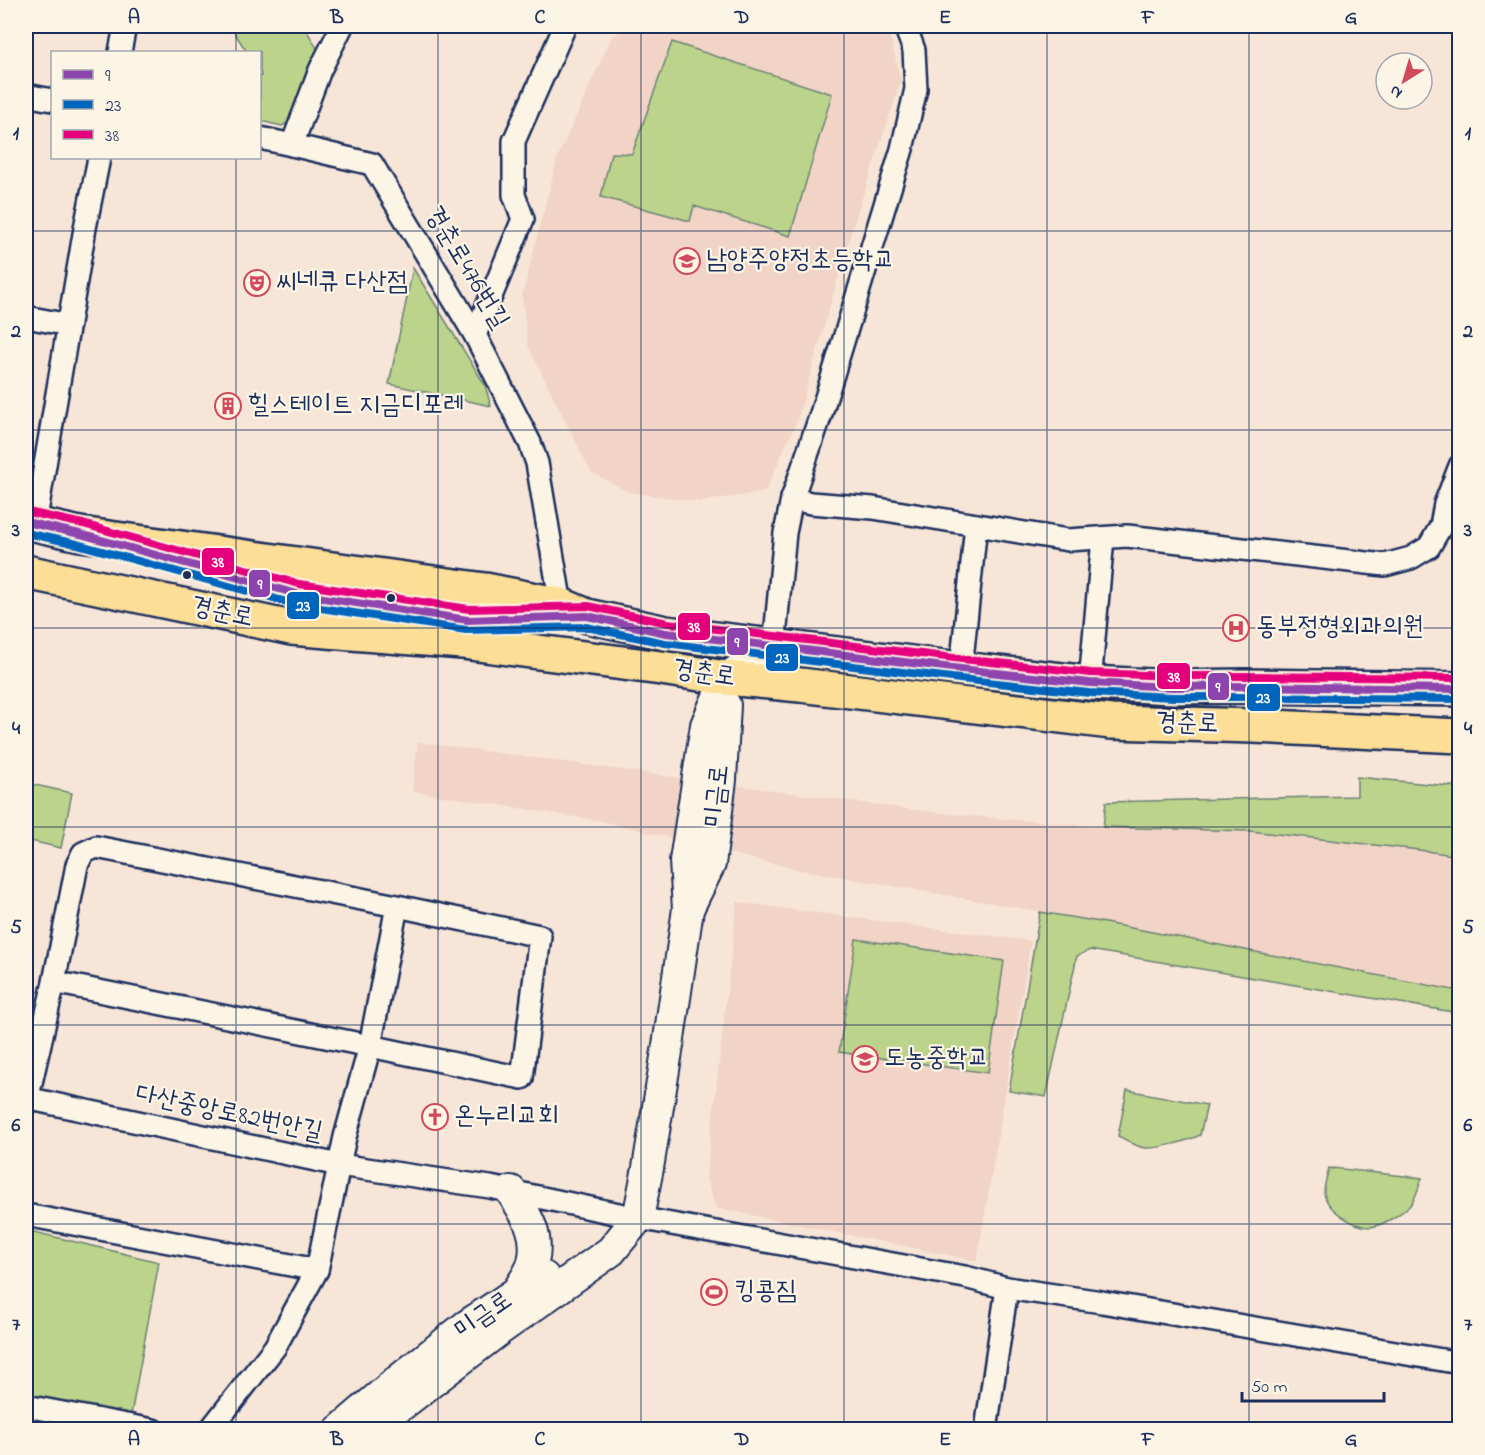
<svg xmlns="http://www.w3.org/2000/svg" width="1485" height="1455" font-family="'Indie Flower','Poor Story',sans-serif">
  <rect width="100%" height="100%" fill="#f7e6d7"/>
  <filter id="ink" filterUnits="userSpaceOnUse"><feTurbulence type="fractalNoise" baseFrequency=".0167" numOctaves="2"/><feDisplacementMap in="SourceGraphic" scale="12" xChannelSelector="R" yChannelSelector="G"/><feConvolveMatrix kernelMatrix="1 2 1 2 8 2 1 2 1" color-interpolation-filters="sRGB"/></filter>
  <g filter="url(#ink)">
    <g fill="#f1d4c6">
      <path d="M632 26H885L890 36 901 81 853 226 797 421 765 492 699 502 628 492 591 472 528 346 522 296 557 159 612 36Z"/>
      <path d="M418 742 938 813 1103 827 1249 831 1419 850 1459 856V991L1100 922 790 868 606 822 412 791Z"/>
      <path d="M737 902 1031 941 977 1261 716 1208 706 1178Z"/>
    </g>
    <g fill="#bbd38a" stroke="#6b8174" stroke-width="1.5">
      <path d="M230 26H304L319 52 296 118 282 126 260 121V80L261 74 260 72V52H247Z"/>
      <path d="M672 42 832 94 790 236 694 206 690 221 601 197 611 153 632 154Z"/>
      <path d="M413 268 485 385 491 406 389 384Z"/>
      <path d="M1357 777 1459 787V856L1419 850 1249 831 1103 827 1106 802 1357 796Z"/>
      <path d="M26 783 72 793 61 848 26 840Z"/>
      <path d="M1040 912 1100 922 1459 991V1013L1090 950 1077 956 1046 1097 1009 1091Z"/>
      <path d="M856 939 1004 961 988 1073 839 1052Z"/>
      <path d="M1127 1090 1207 1105 1200 1135C1188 1141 1158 1149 1144 1148 1136 1147 1126 1139 1118 1136Z"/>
      <path d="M1329 1168 1333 1169V1168L1422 1178C1419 1186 1416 1198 1411 1204 1403 1213 1382 1226 1370 1227 1354 1227 1325 1209 1324 1192 1324 1185 1327 1176 1329 1168Z"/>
      <path d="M26 1230 159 1262 131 1415 26 1395Z"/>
    </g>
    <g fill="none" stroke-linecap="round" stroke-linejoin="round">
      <defs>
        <g id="street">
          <path d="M342 26 320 70 292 145 372 164 475 335 530 443 537 463 561 605"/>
          <path d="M120 52 125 26"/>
          <path d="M26 95 52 100"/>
          <path d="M260 138 292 145"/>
          <path d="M26 317 69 325"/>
          <path d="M475 335 523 219 514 195V141L565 26"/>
          <path d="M792 499 811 503 873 508 1068 540 1127 536 1385 565 1411 558 1429 547 1441 526 1445 504 1460 466"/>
          <path d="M35 524 85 228 99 158"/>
          <path d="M774 647 785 533 792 499 820 417 902 149 916 89 914 50 905 26"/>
          <path d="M961 669 976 525"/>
          <path d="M1090 683 1103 538"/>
          <path d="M26 1098 339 1165 490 1187 638 1218 965 1277 1007 1288 1102 1302 1460 1363"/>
          <path d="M26 1105 54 982 77 865 83 853 96 847 397 906 540 936 522 1078 370 1046 54 982"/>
          <path d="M26 1215 317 1270"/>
          <path d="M26 1406 153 1430"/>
          <path d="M210 1430 275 1347 317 1270 345 1137 370 1046 397 906"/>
          <path d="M986 1430 1007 1288"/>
        </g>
        <g id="secondary">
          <path d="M689 907 710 864 721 780 725 705"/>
          <path d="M511 1191C526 1215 540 1233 533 1262 531 1272 522 1283 517 1292"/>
          <path d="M340 1430 396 1382 466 1326 517 1292 544 1277"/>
          <path d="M369 1430 498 1331 611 1251 638 1218 648 1168 669 1039 688 909 685 861 706 725 726 678 774 647"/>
        </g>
        <g id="primary">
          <path d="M26 522 80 534 485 590 561 605 587 616 666 633 961 669 1090 683 1173 687 1244 686 1460 689"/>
          <path d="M26 572 291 628 462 642 661 668 726 678 800 685 1111 722 1253 726 1460 736"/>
        </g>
      </defs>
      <use href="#street" stroke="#1b2f5e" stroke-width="26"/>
      <use href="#secondary" stroke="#1b2f5e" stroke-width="34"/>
      <use href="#primary" stroke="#1b2f5e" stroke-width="38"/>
      <use href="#street" stroke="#fcf5e5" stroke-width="21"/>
      <use href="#secondary" stroke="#fcf5e5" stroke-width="30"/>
      <use href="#primary" stroke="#fcde96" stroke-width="33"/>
      <defs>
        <path id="bus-1" d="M26 522 80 534 297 594 468 620 587 616 666 633 961 669 1090 683 1173 687 1244 686 1460 689"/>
        <path id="bus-2" d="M26 533 77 544 294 604 466 630 586 627 665 643 960 679 1089 693 1173 697H1244L1460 699"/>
        <path id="bus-3" d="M28 512 83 524 299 584 469 609 588 606 668 623 962 659 1091 673 1173 676H1244L1460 678"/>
      </defs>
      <use href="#bus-1" stroke="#fcf5e5" stroke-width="12"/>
      <use href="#bus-2" stroke="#fcf5e5" stroke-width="12"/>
      <use href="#bus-3" stroke="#fcf5e5" stroke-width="12"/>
      <use href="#bus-1" stroke="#8e44ad" stroke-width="8"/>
      <use href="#bus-2" stroke="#0065bd" stroke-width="8"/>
      <use href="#bus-3" stroke="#e5007d" stroke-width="8"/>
    </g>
  </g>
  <path fill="none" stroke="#1b2f5e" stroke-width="1.5" stroke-opacity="0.55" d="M236 26V52M438 26V1430M641 26V1430M844 26V1430M1047 26V1430M1249 26V1430M236 158V1430M26 231H1460M26 430H1460M26 628H1460M26 827H1460M26 1025H1460M26 1224H1460"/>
  <defs>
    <symbol id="school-ring" viewBox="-11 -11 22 22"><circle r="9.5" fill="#fcf5e5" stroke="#d1495b" stroke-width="1.5"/><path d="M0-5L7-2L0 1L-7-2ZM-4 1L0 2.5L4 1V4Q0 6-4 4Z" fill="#d1495b"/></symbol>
    <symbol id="theatre-ring" viewBox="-11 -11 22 22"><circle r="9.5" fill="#fcf5e5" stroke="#d1495b" stroke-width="1.5"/><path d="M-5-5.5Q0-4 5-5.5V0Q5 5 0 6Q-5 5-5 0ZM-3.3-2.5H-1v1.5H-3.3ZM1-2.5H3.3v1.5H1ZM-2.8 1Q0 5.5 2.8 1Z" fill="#d1495b"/></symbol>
    <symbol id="building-ring" viewBox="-11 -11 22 22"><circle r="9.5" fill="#fcf5e5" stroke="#d1495b" stroke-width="1.5"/><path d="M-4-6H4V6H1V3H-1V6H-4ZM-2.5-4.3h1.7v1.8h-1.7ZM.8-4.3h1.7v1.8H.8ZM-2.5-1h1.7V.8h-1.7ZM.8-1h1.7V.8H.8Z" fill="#d1495b"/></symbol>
    <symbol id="hospital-ring" viewBox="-11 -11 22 22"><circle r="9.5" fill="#fcf5e5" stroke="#d1495b" stroke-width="1.5"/><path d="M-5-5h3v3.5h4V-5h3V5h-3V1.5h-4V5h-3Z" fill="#d1495b"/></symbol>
    <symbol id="church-ring" viewBox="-11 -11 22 22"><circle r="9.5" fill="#fcf5e5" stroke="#d1495b" stroke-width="1.5"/><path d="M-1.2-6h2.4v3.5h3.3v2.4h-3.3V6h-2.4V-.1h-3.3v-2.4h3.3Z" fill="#d1495b"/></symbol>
    <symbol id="stadium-ring" viewBox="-11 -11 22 22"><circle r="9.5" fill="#fcf5e5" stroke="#d1495b" stroke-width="1.5"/><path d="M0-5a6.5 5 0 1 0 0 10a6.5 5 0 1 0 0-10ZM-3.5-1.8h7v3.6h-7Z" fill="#d1495b"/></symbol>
  </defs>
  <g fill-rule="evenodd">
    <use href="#school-ring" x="672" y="246" width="30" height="30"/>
    <use href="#theatre-ring" x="242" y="268" width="30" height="30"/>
    <use href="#building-ring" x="213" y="391" width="30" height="30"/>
    <use href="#hospital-ring" x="1221" y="613" width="30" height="30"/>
    <use href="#school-ring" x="850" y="1044" width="30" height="30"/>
    <use href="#church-ring" x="420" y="1102" width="30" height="30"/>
    <use href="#stadium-ring" x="699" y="1277" width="30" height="30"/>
  </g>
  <g fill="#1b2f5e" stroke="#fcf5e5" stroke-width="2">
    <circle cx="187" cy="575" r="5"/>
    <circle cx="391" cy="598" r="5"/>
  </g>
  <g text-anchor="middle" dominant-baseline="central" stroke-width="4.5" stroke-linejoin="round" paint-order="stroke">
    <g font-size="26" fill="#1b2f5e" stroke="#fcf5e5" text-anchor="start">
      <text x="706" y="261">남양주양정초등학교</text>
      <text x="276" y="283">씨네큐 다산점</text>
      <text x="248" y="406">힐스테이트 지금디포레</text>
      <text x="1256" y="628">동부정형외과의원</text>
      <text x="884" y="1059">도농중학교</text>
      <text x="454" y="1117">온누리교회</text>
      <text x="734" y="1292">킹콩짐</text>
    </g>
    <g font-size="26" fill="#1b2f5e" stroke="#fcf5e5">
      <text transform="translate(466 268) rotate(59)">경춘로476번길</text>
      <text transform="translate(222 613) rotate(12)">경춘로</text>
      <text transform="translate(704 674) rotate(8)">경춘로</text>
      <text transform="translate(1187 724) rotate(2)">경춘로</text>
      <text transform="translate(718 796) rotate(-84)">미금로</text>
      <text transform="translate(229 1114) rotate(12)">다산중앙로82번안길</text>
      <text transform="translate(484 1316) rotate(-35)">미금로</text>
    </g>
  </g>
  <g stroke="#fcf5e5" stroke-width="2">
    <rect x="201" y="547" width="34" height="29" rx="6" fill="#e5007d"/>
    <rect x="248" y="569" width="23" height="29" rx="6" fill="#8e44ad"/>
    <rect x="286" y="591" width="34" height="29" rx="6" fill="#0065bd"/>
    <rect x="677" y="612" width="34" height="29" rx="6" fill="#e5007d"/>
    <rect x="726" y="627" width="23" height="29" rx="6" fill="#8e44ad"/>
    <rect x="765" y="643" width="34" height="29" rx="6" fill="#0065bd"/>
    <rect x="1156" y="662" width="35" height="28" rx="6" fill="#e5007d"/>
    <rect x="1207" y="672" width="23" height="29" rx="6" fill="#8e44ad"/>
    <rect x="1246" y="683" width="35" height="29" rx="6" fill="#0065bd"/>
  </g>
  <g font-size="16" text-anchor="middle" font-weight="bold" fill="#fff">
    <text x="218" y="567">38</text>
    <text x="260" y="589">9</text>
    <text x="303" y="611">23</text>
    <text x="694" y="632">38</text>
    <text x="737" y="647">9</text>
    <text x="782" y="663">23</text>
    <text x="1174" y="682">38</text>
    <text x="1218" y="692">9</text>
    <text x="1263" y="703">23</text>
  </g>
  <rect width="1485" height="1455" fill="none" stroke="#fcf5e5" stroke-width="66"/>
  <rect x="51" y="51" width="210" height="108" fill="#fcf5e5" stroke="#a2a6af" stroke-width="1.5"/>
  <rect x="63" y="70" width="30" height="9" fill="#8e44ad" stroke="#a2a6af" stroke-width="1.5"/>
  <text x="105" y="81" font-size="18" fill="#1b2f5e">9</text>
  <rect x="63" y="100" width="30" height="9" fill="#0065bd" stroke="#a2a6af" stroke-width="1.5"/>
  <text x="105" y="111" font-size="18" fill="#1b2f5e">23</text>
  <rect x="63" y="130" width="30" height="9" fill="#e5007d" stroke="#a2a6af" stroke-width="1.5"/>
  <text x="105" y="141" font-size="18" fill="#1b2f5e">38</text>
  <g transform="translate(1404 81) rotate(217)"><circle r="28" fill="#fcf5e5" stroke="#a2a6af" stroke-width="1.5"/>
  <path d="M0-4.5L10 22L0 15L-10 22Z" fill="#d1495b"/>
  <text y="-9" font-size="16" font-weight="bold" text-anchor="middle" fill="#1b2f5e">N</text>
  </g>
  <path d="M1242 1392v9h142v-9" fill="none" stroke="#1b2f5e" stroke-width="3"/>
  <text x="1251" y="1392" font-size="18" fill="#1b2f5e" stroke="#fcf5e5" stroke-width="4.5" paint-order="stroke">50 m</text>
  <rect x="33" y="33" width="1419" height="1389" fill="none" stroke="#1b2f5e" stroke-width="2"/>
  <g font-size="20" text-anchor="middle" font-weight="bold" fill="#1b2f5e">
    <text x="134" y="23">A</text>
    <text x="337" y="23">B</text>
    <text x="540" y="23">C</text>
    <text x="742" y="23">D</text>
    <text x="945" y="23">E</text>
    <text x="1148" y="23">F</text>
    <text x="1351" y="23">G</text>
    <text x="16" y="139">1</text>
    <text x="1468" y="139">1</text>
    <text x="16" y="337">2</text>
    <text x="1468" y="337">2</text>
    <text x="16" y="536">3</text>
    <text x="1468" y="536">3</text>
    <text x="16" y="734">4</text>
    <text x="1468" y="734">4</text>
    <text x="16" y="933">5</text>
    <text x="1468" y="933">5</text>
    <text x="16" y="1131">6</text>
    <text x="1468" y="1131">6</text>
    <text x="16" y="1330">7</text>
    <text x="1468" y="1330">7</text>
    <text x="134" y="1445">A</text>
    <text x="337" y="1445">B</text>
    <text x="540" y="1445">C</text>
    <text x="742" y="1445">D</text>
    <text x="945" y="1445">E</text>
    <text x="1148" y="1445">F</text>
    <text x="1351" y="1445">G</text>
  </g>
</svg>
